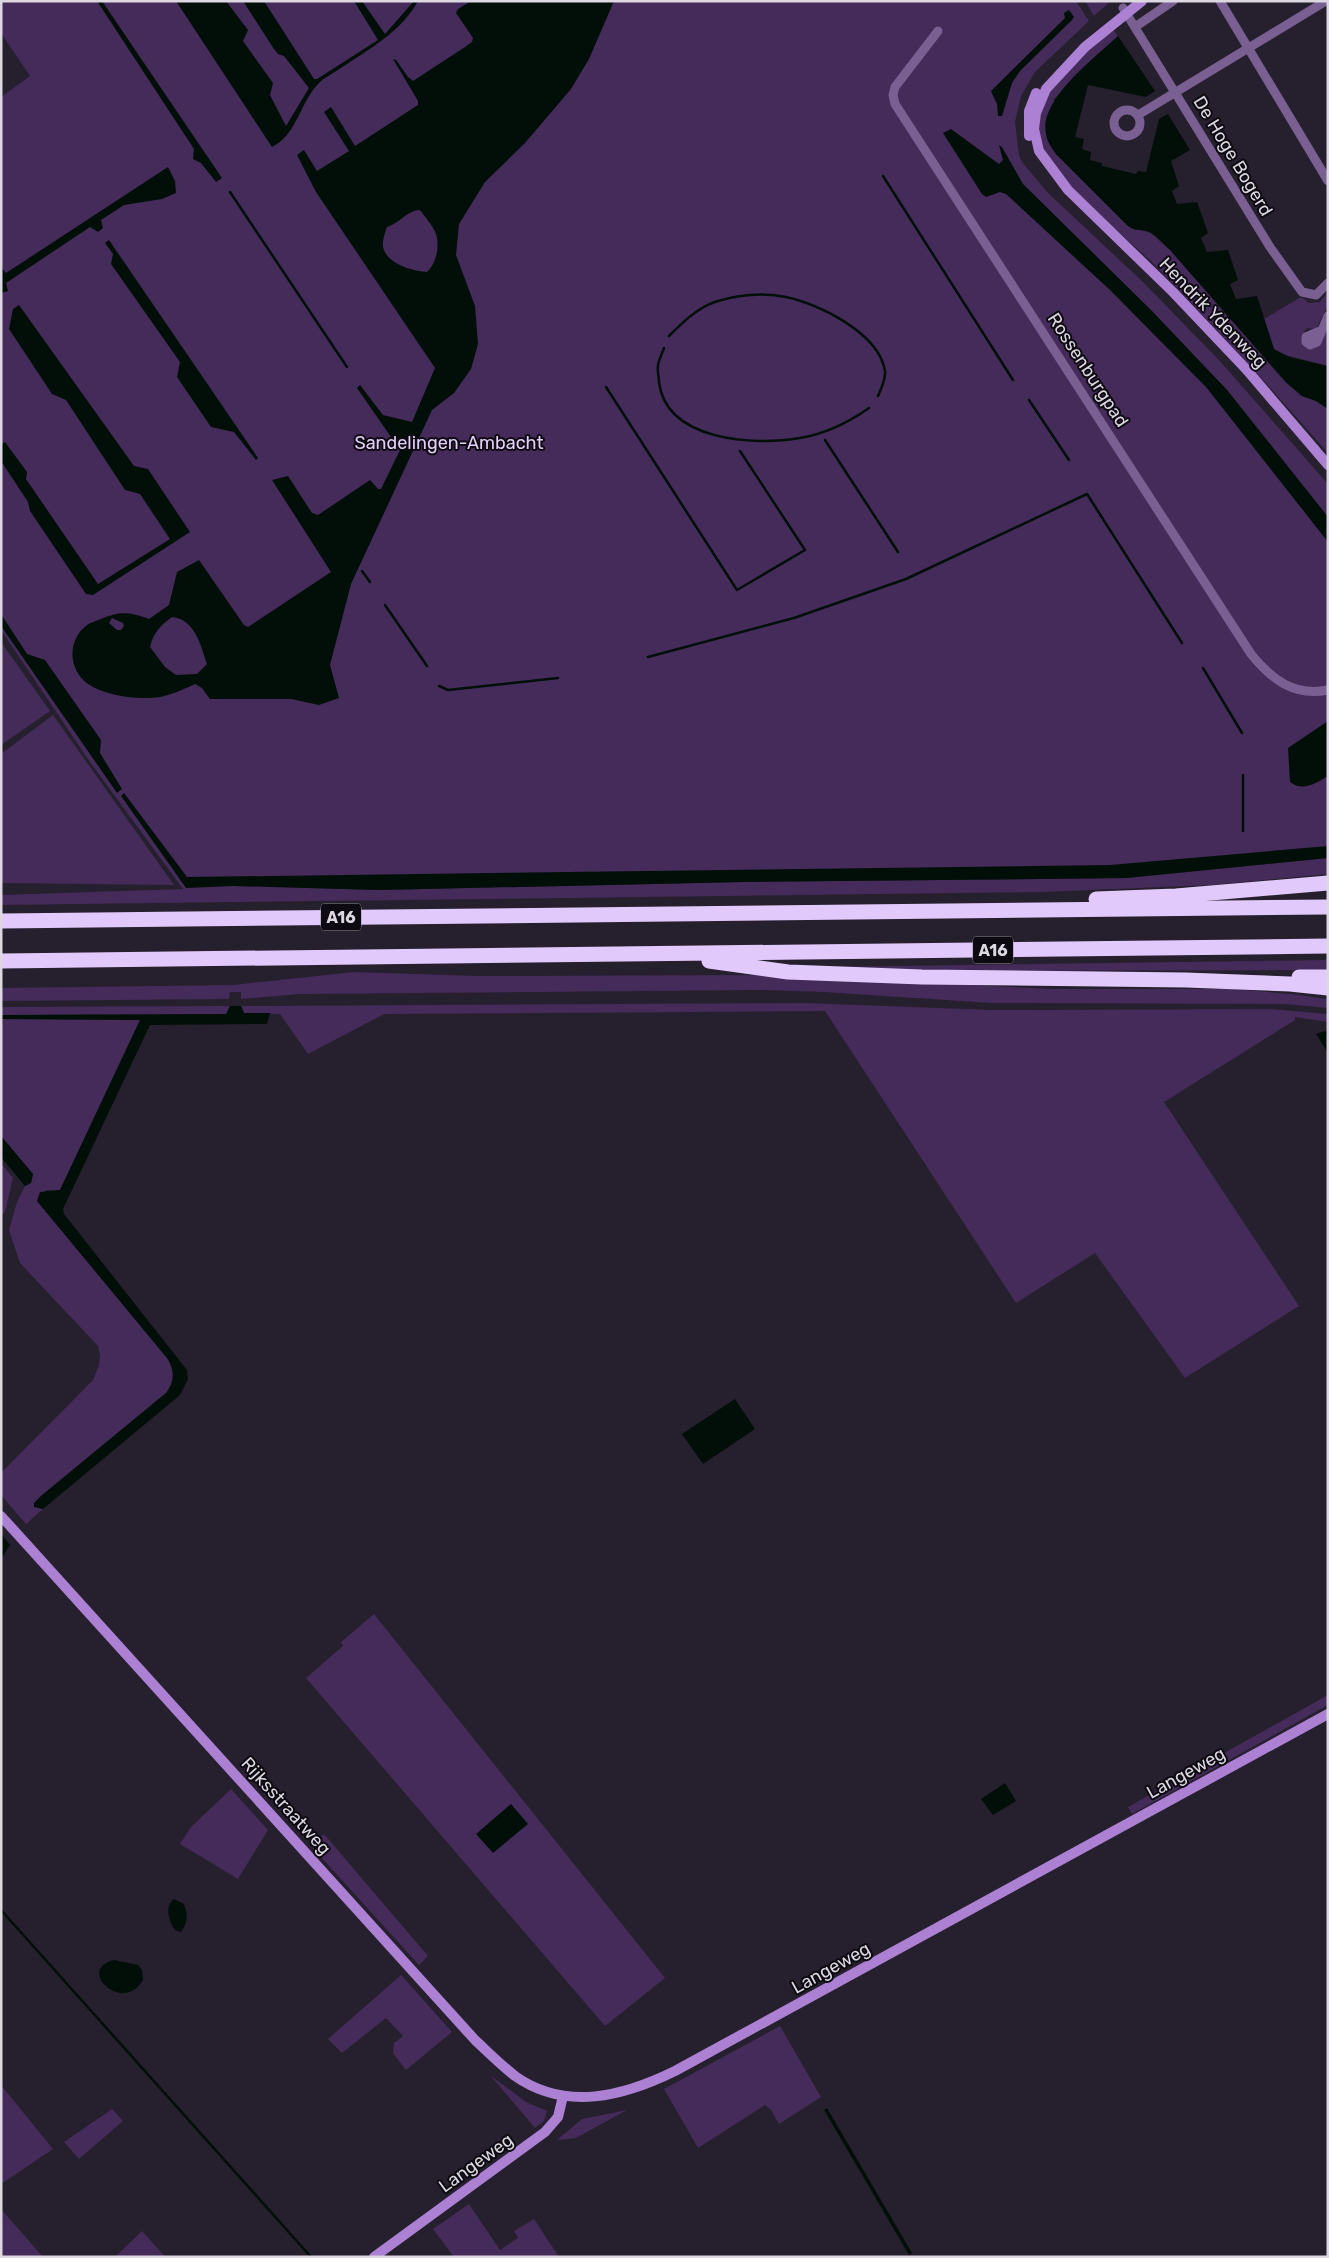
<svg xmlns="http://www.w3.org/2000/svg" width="1329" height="2258" font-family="Rubik,sans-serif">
  <rect width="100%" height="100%" fill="#261f2d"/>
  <g fill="#442b5a">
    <path d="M1 1H1076L1089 21 1035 72 1021 96 1015 122 1019 155 1022 162 1047 192 1143 282 1218 359 1328 484V517L1227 390 1138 298 1328 529V855L1119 867 280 887 379 890 742 882 1126 878 1328 858V874L1212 885 1042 892 1 905V895L183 889 90 762 1 630V97L30 76 1 33Z"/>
    <path d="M1085 1H1111L1094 16Z"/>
    <path d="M1112 28 1118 36 1054 99 1056 154 1128 226 1151 233 1170 250 1286 383 1302 396 1316 401 1328 409V453C1273 390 1217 329 1159 269 1131 241 1097 216 1071 186 1059 173 1038 151 1038 132 1036 87 1082 55 1112 28Z"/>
    <path d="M1328 292V306L1316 329 1307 328C1298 337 1303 346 1313 349L1320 344 1328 325V366L1278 353 1274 349 1264 319 1301 297 1309 303 1320 302Z"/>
    <path d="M1 642 50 711 1 745Z"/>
    <path d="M53 715 174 885 1 883V754Z"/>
    <path d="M1328 960V970L897 971 822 967Z"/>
    <path d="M354 972 477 976 760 975 1052 989H1233L1292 994 1327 999 1328 1008 1285 1004 991 1003 824 992 759 990 300 994 241 999V992H230L229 999 1 1001V988L234 985Z"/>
    <path d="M804 1003 992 1010 1269 1009 1328 1014V1022L1295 1017V1020L1164 1102 1299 1306 1185 1378 1095 1253 1016 1303 825 1011 384 1014 308 1054 280 1014 244 1013 241 1006Z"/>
    <path d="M230 1006 227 1014 1 1015V1007Z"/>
    <path d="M1 1019 140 1020 60 1190H46L37 1201 167 1358C175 1370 175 1382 166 1393L41 1496 34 1503V1507L43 1509 26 1524 1 1495V1473L93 1380 99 1365 100 1355 98 1346 20 1263 9 1230 17 1202 25 1186 31 1183 33 1174 1 1136Z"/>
    <path d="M1 1163 13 1178 5 1212 1 1215Z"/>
    <path d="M374 1614 665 1978 605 2026 306 1678 343 1646 341 1642Z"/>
    <path d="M1328 1695V1705L1132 1814 1128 1807Z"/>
    <path d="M231 1789 268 1830 238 1879 180 1844 191 1827Z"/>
    <path d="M324 1834 428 1956 419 1965 311 1846Z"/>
    <path d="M401 1975 452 2032 406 2070 393 2053 394 2043 403 2036 386 2018 342 2053 328 2039Z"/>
    <path d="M780 2026 821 2097 779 2124 771 2110 765 2105 698 2148 664 2089Z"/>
    <path d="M490 2075 526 2102 547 2111 544 2121 535 2128Z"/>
    <path d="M1 2085 53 2149 1 2184Z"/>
    <path d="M112 2109 123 2121 79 2159 64 2142Z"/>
    <path d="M627 2110 576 2138 557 2140 582 2119Z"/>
    <path d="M469 2204 500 2250 518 2238 514 2231 534 2219 559 2257H454L433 2229Z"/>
    <path d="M1 2209 43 2257H1Z"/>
    <path d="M142 2231 165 2257H115Z"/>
  </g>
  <g fill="#020f09" fill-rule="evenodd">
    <path d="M97 1H102L222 178 216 182 201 163 193 159 194 149Z"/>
    <path d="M176 1H226L248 30 243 41 273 83 270 95 286 126 309 88 284 56 278 54 274 49 243 1H264L314 79H317L378 40 354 1H362L385 34 414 1H418C401 32 369 49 341 68 334 73 325 77 319 83 300 102 297 135 272 147Z"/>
    <path d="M471 1H614L589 59 571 89 525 143 485 182 459 224 456 255 475 306 478 344 471 369 454 393 432 410 351 584 330 665 339 698 319 705 291 699H210L202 688 195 684C178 692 163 699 144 698 126 698 103 694 88 684 68 670 67 640 87 625 91 622 97 621 101 619 121 611 129 612 149 619L169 605 177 572 199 560 244 625 248 627 331 572 272 480 288 476 312 513 318 515 370 480 378 489H381L400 450 357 388 360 385 383 415 412 422 435 368 316 192 297 155 304 150 317 171 349 151 324 112 331 107 355 146 418 105V101L393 59 396 60 408 77 413 81 465 47 472 42 473 38 456 13 458 9ZM420 210C425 217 433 226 436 234 440 247 436 264 427 272 412 271 387 264 383 247 382 241 385 233 387 227 400 223 406 211 420 210ZM172 617C195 619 201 646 207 664L197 674 176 675 165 667 150 647C153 633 161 625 172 617ZM112 618 123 623 124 626 121 630H117L109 623Z"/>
    <path d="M1069 10 1074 17 1072 20 1020 71 1012 83 1002 116H998L997 104 991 91 1065 18 1064 13Z"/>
    <path d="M1118 36 1155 91 1146 97 1088 85 1075 137 1084 139 1082 149 1091 152 1090 160 1102 163V166L1136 174 1138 171 1146 172 1159 119 1168 114 1190 150 1171 161 1179 186 1172 191 1177 204 1197 202 1208 233 1201 238 1207 252 1228 250 1238 280 1230 284 1236 299 1257 296 1274 349 1289 357 1328 366V409L1316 401 1302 396 1287 383 1170 250C1163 244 1156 234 1147 231 1139 229 1136 232 1128 226L1056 154C1052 148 1047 142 1046 134 1039 99 1095 58 1118 36Z"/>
    <path d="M951 129 999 164 1003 160 999 145 1002 147 1023 184 1152 311 1227 390 1328 517V542L1206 387 1111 291 1006 194 1000 192 986 197 982 194 943 133Z"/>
    <path d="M168 167 175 181 176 193 162 199 124 205 101 220 103 228 98 232 90 227 6 283 8 291 1 293V267L6 273Z"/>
    <path d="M109 240 258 458 256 460 234 432 211 427 177 377 180 362 111 264 113 254 105 243Z"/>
    <path d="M19 305 134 466 148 469 190 532 93 595 86 594 30 511 28 502 1 461V444L5 442 27 472 26 479 98 584 170 539 140 494 125 490 66 400 52 394 9 329 13 309Z"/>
    <path d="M1 614 27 654 45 660 101 740 100 753 122 789 117 793 1 626Z"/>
    <path d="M1328 721V776C1316 783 1303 792 1290 782L1288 748Z"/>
    <path d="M124 793 187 877 1110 865 1328 846V858L1126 878 742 882 379 890 232 886 186 888 121 796Z"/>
    <path d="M230 1006H241L244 1013H270L267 1024 150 1025 63 1209 64 1214 187 1370 188 1379 180 1395 43 1509 34 1507V1503L41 1496 166 1393C175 1382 175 1370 167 1358L37 1201 40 1192 60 1190 140 1020 1 1019V1015L226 1014Z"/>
    <path d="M1325 1031 1328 1032V1053L1316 1034Z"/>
    <path d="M1 1136 33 1174 31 1183 25 1186 1 1157Z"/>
    <path d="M735 1399 755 1429 703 1464 682 1434Z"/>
    <path d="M2 1535 10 1545 1 1559V1536Z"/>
    <path d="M1005 1783 1016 1801 993 1815 981 1799Z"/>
    <path d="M511 1804 528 1824 493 1853 476 1834Z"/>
    <path d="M174 1899 184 1904C188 1916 188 1921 181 1932L175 1930C169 1921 164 1907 174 1899Z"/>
    <path d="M114 1960 138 1965 142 1970 143 1980C141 1983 138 1987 135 1989 115 2005 79 1969 114 1960Z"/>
    <path d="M827 2108 912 2253 909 2255 824 2110Z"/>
  </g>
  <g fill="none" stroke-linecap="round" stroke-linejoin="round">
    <g stroke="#020f09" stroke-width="2.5">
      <path d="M883 176 1013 380"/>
      <path d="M230 192 347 367"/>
      <path d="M669 336C682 323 697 308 715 302 736 295 763 292 786 297 819 304 879 333 885 371 886 379 881 389 878 396"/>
      <path d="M664 348C662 354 658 361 658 366 657 371 659 377 659 382 666 441 754 446 800 438 825 434 849 422 869 408"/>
      <path d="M606 387 737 590 805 550 740 451"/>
      <path d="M1029 400 1069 460"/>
      <path d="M825 440 898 552"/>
      <path d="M362 571 370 582"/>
      <path d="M385 605 427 666"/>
      <path d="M648 657 794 618 906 579 1087 494 1182 643"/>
      <path d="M1203 668 1242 733"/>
      <path d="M439 686 448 690 558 678"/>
      <path d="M1243 831V775"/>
      <path d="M1 1910 311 2257"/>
    </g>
    <g stroke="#795f92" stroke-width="9">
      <path d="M1220 1 1328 181"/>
      <path d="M1123 8 1270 247 1302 292 1316 295 1328 283"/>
      <path d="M1135 27 1173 1"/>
      <path d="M938 31 895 87 893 95 895 104 1251 654C1271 679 1294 697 1328 690"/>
      <circle cx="1127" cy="123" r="13"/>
      <path d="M1138 115 1326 1"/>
      <path d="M1320 331 1306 337V342L1310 345 1317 342 1328 316"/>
    </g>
    <g stroke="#ac81d3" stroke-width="10">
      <path d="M1142 1 1085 47 1046 89 1036 113 1034 129 1039 151 1068 190 1173 292 1246 369 1328 465"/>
      <path d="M1029 136V111L1036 93"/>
      <path d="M1 1516 475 2040C488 2052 501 2065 515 2076 566 2112 624 2096 675 2071L1328 1714"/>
      <path d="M374 2257 545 2132 558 2117 563 2096"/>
    </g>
    <g stroke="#e2c9fc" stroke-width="15">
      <path d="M1096 899 1176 896 1328 883"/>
      <path d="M1 921 1328 907"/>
      <path d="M1 961 1328 946"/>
      <path d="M709 961 788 972 922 977 1186 980 1290 984 1328 988"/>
      <path d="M1299 977H1328"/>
    </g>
  </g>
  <g text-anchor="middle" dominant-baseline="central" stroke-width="4" stroke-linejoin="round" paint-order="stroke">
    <g fill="#0d0a11" stroke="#9e9aa3" stroke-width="1">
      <rect x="321" y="903.5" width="40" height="27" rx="4"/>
      <rect x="973" y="936.5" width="40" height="27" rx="4"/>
    </g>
    <g font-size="16" font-weight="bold" fill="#dcd7e1">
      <text x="341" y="917">A16</text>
      <text x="993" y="950">A16</text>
    </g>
    <g font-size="18" fill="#dcd7e1" stroke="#0d0a11">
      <text transform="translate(1233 156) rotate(59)">De Hoge Bogerd</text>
      <text transform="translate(1213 313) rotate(46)">Hendrik Ydenweg</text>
      <text transform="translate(1088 370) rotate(57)">Rossenburgpad</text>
      <text transform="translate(1186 1773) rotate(-29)">Langeweg</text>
      <text transform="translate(286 1806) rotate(48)">Rijksstraatweg</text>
      <text transform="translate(831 1968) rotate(-29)">Langeweg</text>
      <text transform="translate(476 2163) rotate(-36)">Langeweg</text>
    </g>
    <g font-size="18" fill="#e4cffa" stroke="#0d0a11">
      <text x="449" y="443">Sandelingen-Ambacht</text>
    </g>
  </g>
  <rect width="1329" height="2258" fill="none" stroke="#dcd7e1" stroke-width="5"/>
</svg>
